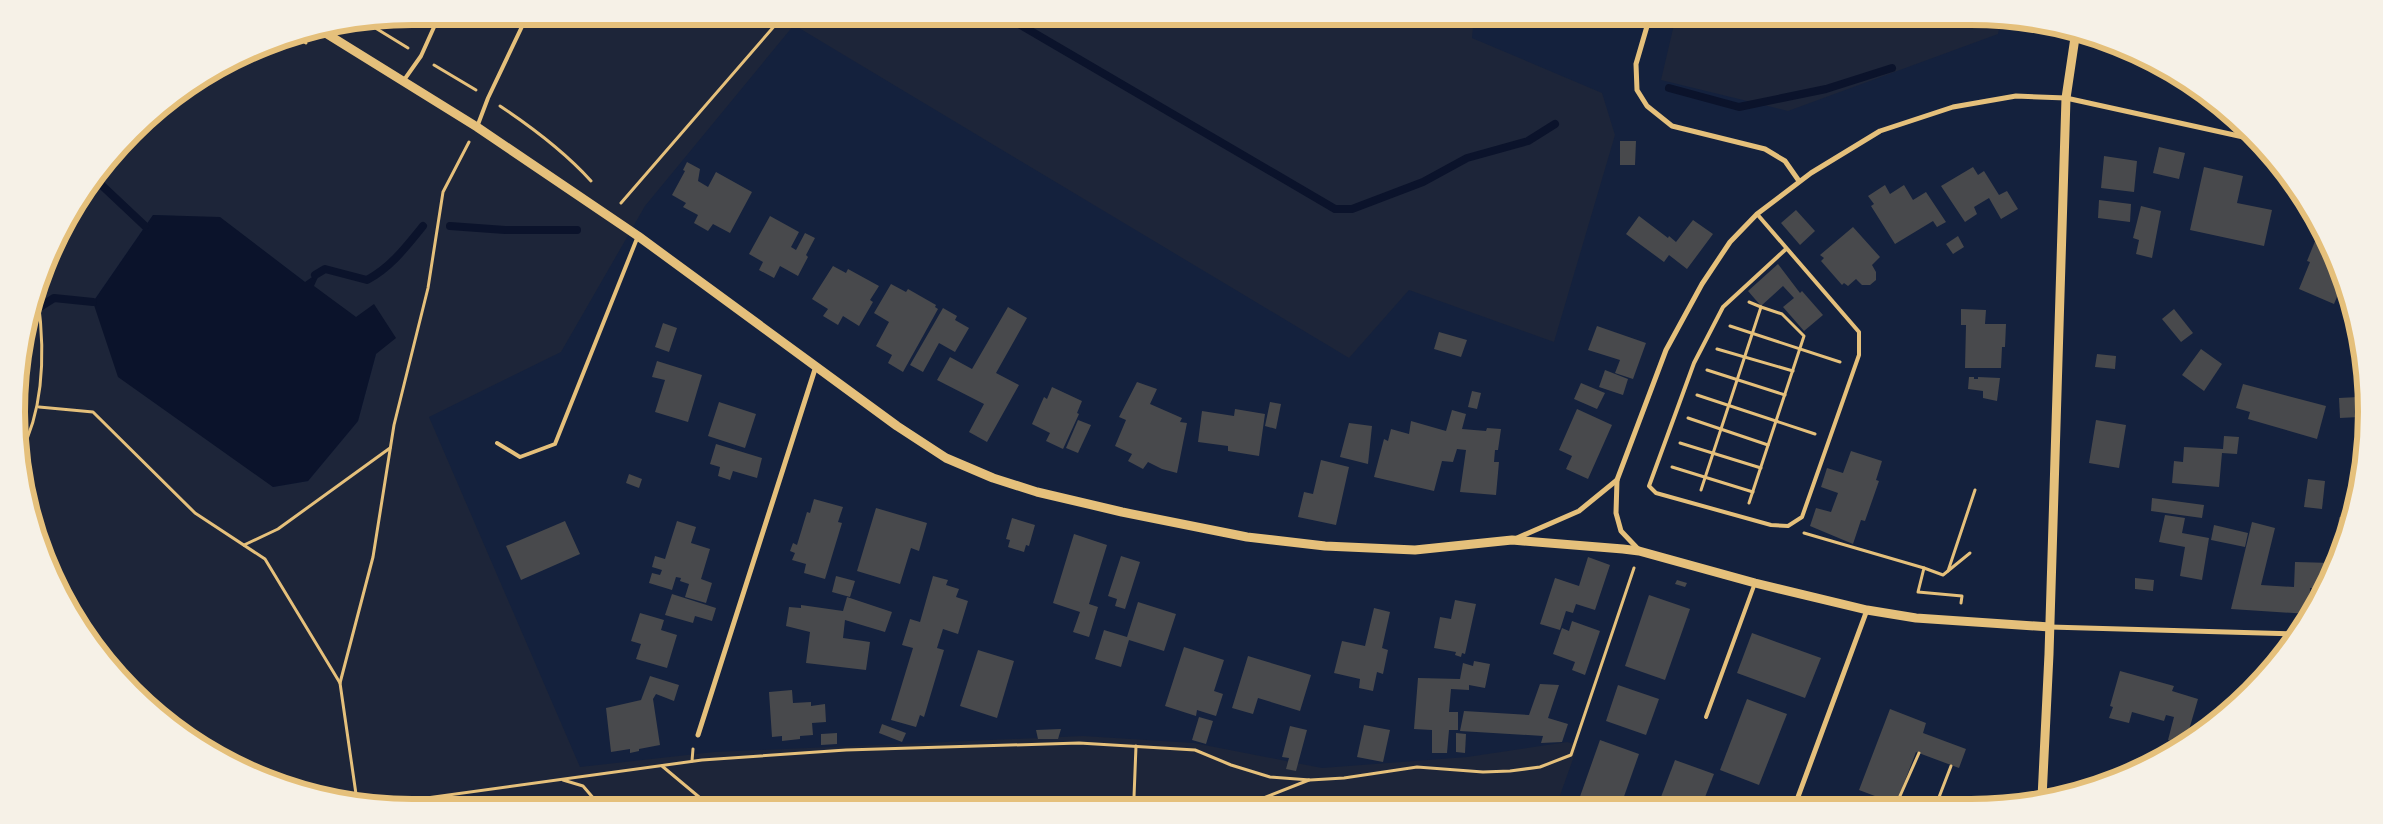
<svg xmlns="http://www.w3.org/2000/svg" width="2383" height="824" font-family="'PT Sans Narrow',sans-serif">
  <rect width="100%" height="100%" fill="#14213d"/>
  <g fill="#1d2539" fill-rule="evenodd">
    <path d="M412 16H1474L1472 38 1602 93 1615 135 1554 342 1409 290 1349 358 794 25 645 206 561 352 429 417 580 767 714 752 1083 736 1194 743 1322 768 1467 757 1567 742 1578 745 1558 801 1560 805 412 808 310 794 192 741 132 692 83 632 30 514 17 438 20 361 57 237 98 171 151 115 261 46 335 24ZM153 215 220 218 305 282 356 317 376 354 358 421 308 481 273 487 93 302Z"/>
    <path d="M1676 16H1971L2001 20 1998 34 1788 111 1661 80Z"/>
  </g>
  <path fill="#0b132b" d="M153 215 220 217 305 282 315 275 318 277 314 286 356 317 374 304 396 338 376 354 358 421 308 481 273 487 118 377 93 302Z"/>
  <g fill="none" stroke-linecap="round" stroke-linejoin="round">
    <g stroke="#0b132b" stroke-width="8">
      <path d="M1005 16 1335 209H1352L1423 182 1467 158 1528 141 1555 124"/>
      <path d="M1669 88 1739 107 1826 89 1892 68"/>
      <path d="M94 178 145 226"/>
      <path d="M450 226 505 230H577"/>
      <path d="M315 275 325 269 367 280C391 267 406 247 423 226"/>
      <path d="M35 310 54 298 93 302"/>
      <path d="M580 807V805"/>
    </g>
  </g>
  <g fill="#48494c">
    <path d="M1620 141H1636L1635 165H1620Z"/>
    <path d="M2159 147 2185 153 2179 179 2153 173Z"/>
    <path d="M2104 156 2137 161 2134 192 2101 188Z"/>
    <path d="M687 162 700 169 698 181 708 187 716 172 752 192 730 233 713 224 708 231 694 223 698 215 683 207 686 203 672 195 685 171 683 170Z"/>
    <path d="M1973 167 1978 175 1984 171 1999 195 2007 191 2018 209 2001 219 1989 198 1974 207 1977 214 1965 222 1941 186Z"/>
    <path d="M2204 167 2243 176 2237 203 2272 210 2264 246 2190 230Z"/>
    <path d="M1885 185 1890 194 1904 185 1913 200 1926 192 1946 222 1937 227 1933 221 1895 244 1871 206 1874 204 1868 196Z"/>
    <path d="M2099 200 2131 204 2130 222 2098 218Z"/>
    <path d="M2141 206 2161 211 2152 258 2136 254 2139 240 2133 238Z"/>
    <path d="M1796 210 1815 231 1800 245 1781 223Z"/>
    <path d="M770 216 799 232 791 247 796 250 805 233 815 238 806 255 808 257 798 276 780 266 774 278 759 270 763 262 749 254Z"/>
    <path d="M1639 216 1668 238 1669 236 1676 242 1693 220 1713 234 1687 269 1669 255 1664 262 1626 234Z"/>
    <path d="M1853 227 1880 257 1872 265 1876 272V280L1870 285H1862L1856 279 1848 286 1844 283 1842 285 1821 261 1824 258 1820 255Z"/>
    <path d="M2320 229 2344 280 2334 304 2299 289 2310 262 2307 261Z"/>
    <path d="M1958 236 1964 247 1953 254 1946 244Z"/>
    <path d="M1778 264 1800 293 1802 291 1823 315 1804 331 1783 307 1794 298 1783 286 1761 306 1748 291Z"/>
    <path d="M833 266 846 273 848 269 879 286 870 300 873 302 859 326 843 316 838 325 823 316 828 309 812 299Z"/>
    <path d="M891 284 906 292 908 289 936 305 935 307 938 309 903 372 888 363 892 355 876 346 889 322 874 313Z"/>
    <path d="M1008 307 1027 318 996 373 1019 385 987 442 969 432 984 404 937 380 950 357 972 369Z"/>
    <path d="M943 308 957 316 955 320 969 328 955 352 939 343 923 372 910 365Z"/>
    <path d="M1961 309 1986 310 1985 324H2006L2005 347H2002L2001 368H1965L1966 325H1961Z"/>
    <path d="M2174 309 2193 333 2181 342 2162 319Z"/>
    <path d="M663 323 677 328 669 352 655 347Z"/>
    <path d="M1597 326 1646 343 1633 379 1615 373 1620 360 1588 350Z"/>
    <path d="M1439 332 1467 340 1461 357 1434 349Z"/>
    <path d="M2201 349 2222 364 2204 391 2182 375Z"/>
    <path d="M2097 354 2116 356 2115 369 2095 367Z"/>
    <path d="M657 361 702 375 688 422 655 412 665 380 652 377Z"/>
    <path d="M1605 370 1628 379 1623 395 1599 387Z"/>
    <path d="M1969 377H1974V379H1978V377L2000 378 1997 401 1983 398V391L1968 389Z"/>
    <path d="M1137 382 1157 389 1150 404 1182 418 1180 422 1187 423 1177 473 1162 469 1148 462 1143 469 1128 461 1132 454 1115 446 1126 420 1119 417Z"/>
    <path d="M1581 383 1605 393 1597 409 1574 399Z"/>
    <path d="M2243 384 2326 406 2317 439 2248 419 2250 412 2236 408Z"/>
    <path d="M1052 387 1082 401 1077 413 1079 414 1063 449 1046 441 1050 433 1032 424 1044 397 1047 399Z"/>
    <path d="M1472 391 1481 393 1477 409 1468 407Z"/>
    <path d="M2358 397 2359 417 2340 418 2339 398Z"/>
    <path d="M719 402 756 414 745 448 708 436Z"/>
    <path d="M1270 402 1281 404 1276 429 1265 426Z"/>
    <path d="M1235 409 1265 414 1259 456 1228 451V446L1198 442 1202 411 1234 416Z"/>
    <path d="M1577 409 1612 425 1588 479 1566 469 1572 456 1559 450Z"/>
    <path d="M1452 410 1466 414 1462 429 1486 431 1487 428 1501 429 1498 450H1495L1494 462H1499L1496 495 1460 492 1466 450 1457 449 1453 462 1442 461 1434 491 1374 477 1384 439 1388 441 1391 429 1409 434 1411 421 1446 431Z"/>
    <path d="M1078 420 1091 425 1078 453 1066 448Z"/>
    <path d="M2096 420 2126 425 2119 468 2089 463Z"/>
    <path d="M1349 423 1372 426 1368 464 1340 457Z"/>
    <path d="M2224 436 2239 437 2237 454 2222 453 2219 487 2172 483 2174 461 2183 462 2184 447 2223 449Z"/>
    <path d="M716 444 762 458 757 478 733 471 730 480 718 476 720 467 710 464Z"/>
    <path d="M1851 451 1882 461 1876 480 1879 481 1865 521 1861 520 1853 544 1810 526 1816 508 1831 512 1838 493 1821 487 1827 468 1843 473Z"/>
    <path d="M1321 460 1349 467 1336 525 1298 517 1304 492 1313 494Z"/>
    <path d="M629 474 642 479 639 488 626 483Z"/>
    <path d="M2308 479 2325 481 2322 509 2304 507Z"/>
    <path d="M2152 498 2204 505 2202 518 2151 511Z"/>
    <path d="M814 499 843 507 838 522 842 523 825 579 804 573 806 564 792 560 795 553 790 551 793 543 797 545 807 512 810 513Z"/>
    <path d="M876 508 927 523 919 551 911 548 900 584 857 571Z"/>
    <path d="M2165 515 2185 518 2182 533 2209 538 2202 580 2180 576 2185 547 2159 542Z"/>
    <path d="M2339 517 2352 518 2338 552H2337Z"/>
    <path d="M1012 518 1035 525 1029 546 1026 545 1024 552 1008 547 1010 540 1006 539Z"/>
    <path d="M565 521 580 554 521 580 506 546Z"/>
    <path d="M677 521 696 527 691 543 710 549 701 579 712 583 706 603 685 597 689 584 680 581 681 578 676 577 672 590 649 583 652 573 660 575 662 570 652 567 655 556 665 559Z"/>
    <path d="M2252 522 2275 528 2261 585 2294 587 2295 562 2333 563 2323 588H2310L2309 614 2231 609Z"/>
    <path d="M2214 525 2248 533 2245 547 2211 540Z"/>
    <path d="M1074 534 1107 545 1089 604 1098 607 1089 637 1073 632 1080 612 1053 603Z"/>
    <path d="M1121 556 1140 562 1125 609 1115 606 1117 599 1108 596Z"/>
    <path d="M1588 557 1610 565 1595 610 1576 604 1573 613 1566 611 1560 630 1540 624 1555 578 1579 586Z"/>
    <path d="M836 576 855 581 850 597 832 592Z"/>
    <path d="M933 576 948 580 946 585 959 589 956 597 968 601 958 634 943 629 937 648 944 650 924 717 920 715 916 727 891 720 913 648 902 645 910 619 920 622Z"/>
    <path d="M2135 578 2154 580 2153 591 2135 589Z"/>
    <path d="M1677 580 1687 583 1685 587 1675 584Z"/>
    <path d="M672 594 716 608 712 621 695 616 693 623 665 615Z"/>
    <path d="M1649 595 1690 609 1665 680 1625 666Z"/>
    <path d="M847 597 892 612 885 632 845 620 843 638 870 642 866 670 806 663 810 632 786 626 789 607 801 608V605L843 611Z"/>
    <path d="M1455 600 1476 604 1465 654 1462 653 1461 657 1455 655 1456 652 1434 648 1440 617 1451 619Z"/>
    <path d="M1138 602 1176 614 1164 651 1129 640 1121 667 1095 659 1104 630 1127 637Z"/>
    <path d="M1374 608 1390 612 1382 648 1388 650 1383 674 1377 672 1373 691 1359 688 1360 679 1334 673 1342 641 1365 646Z"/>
    <path d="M640 613 664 620 661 630 677 635 667 668 636 659 641 644 631 641Z"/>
    <path d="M1572 621 1600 631 1585 675 1572 670 1575 662 1553 654 1562 628 1569 631Z"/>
    <path d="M1752 633 1821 658 1805 698 1737 673Z"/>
    <path d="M1184 647 1224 660 1214 691 1223 694 1216 716 1197 710 1196 716 1165 706Z"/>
    <path d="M978 650 1014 661 997 718 960 706Z"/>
    <path d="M1248 656 1311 675 1300 711 1258 698 1253 714 1232 708Z"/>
    <path d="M1474 661 1490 664 1485 688 1469 685V690L1451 689 1449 712H1458V730H1449L1447 753H1432V730L1414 729 1418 678 1460 679 1463 663 1473 666Z"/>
    <path d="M2120 671 2174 686 2172 691 2198 699 2186 740 2181 744 2168 740 2174 717 2166 715 2164 721 2132 712 2129 723 2109 718 2113 707 2110 706Z"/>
    <path d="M650 676 679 685 674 701 656 694 653 699 660 745 639 749V751L630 753V749L611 752 606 708 641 700Z"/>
    <path d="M1540 684 1559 685 1548 718 1568 724 1562 742 1541 743 1543 736 1460 731 1464 711 1529 715Z"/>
    <path d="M1618 685 1659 699 1646 735 1606 721Z"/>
    <path d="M792 690 793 703 811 702V706L825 704 826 722 812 723 813 735 800 736V739L782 741V736L772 737 769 692Z"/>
    <path d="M1747 699 1787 714 1759 785 1720 770Z"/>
    <path d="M1890 709 1926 723 1923 733 1966 749 1959 768 1916 752 1896 804 1859 790Z"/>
    <path d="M1199 717 1213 721 1206 744 1192 740Z"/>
    <path d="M882 724 906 733 902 742 879 733Z"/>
    <path d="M1364 725 1390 730 1383 762 1357 757Z"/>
    <path d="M1290 726 1307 730 1296 771 1286 769 1289 758 1282 757Z"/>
    <path d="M1061 729 1058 739H1038L1036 730Z"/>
    <path d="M837 733V744L821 745V734Z"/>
    <path d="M1456 733 1466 734 1465 753 1456 752Z"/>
    <path d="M1600 740 1639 754 1621 805H1577Z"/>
    <path d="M1675 760 1714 774 1702 805H1658Z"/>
  </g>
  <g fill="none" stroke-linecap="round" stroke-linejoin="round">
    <g stroke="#e5c07b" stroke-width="3">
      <path d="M364 21 408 48"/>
      <path d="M294 36 306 43"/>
      <path d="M434 65 476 90"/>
      <path d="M2217 103 2219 115"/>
      <path d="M500 106C533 128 564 151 591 181"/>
      <path d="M621 203 783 16"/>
      <path d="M1730 326 1840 362"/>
      <path d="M1717 349 1793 371"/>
      <path d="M1707 370 1785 395"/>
      <path d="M1697 395 1815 434"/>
      <path d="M39 407 93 412 195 513 265 559 340 683"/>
      <path d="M1688 418 1768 445"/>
      <path d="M1680 443 1761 468"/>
      <path d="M20 454C45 407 45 351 38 299"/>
      <path d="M1672 467 1753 492"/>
      <path d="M1701 490 1761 307 1749 302"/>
      <path d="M1749 503 1804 336 1782 314 1761 307"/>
      <path d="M1804 533 1924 568 1918 592 1962 596 1961 603"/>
      <path d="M244 545 278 529 390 448"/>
      <path d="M1924 568 1943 575 1970 553"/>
      <path d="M1948 571 1975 490"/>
      <path d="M692 761 693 749"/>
      <path d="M662 766 711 807"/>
      <path d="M563 780 583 786 601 807"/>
      <path d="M357 801 340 683 373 557 394 425 428 288 443 192 469 142"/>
      <path d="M383 804 702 760 846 750 1079 743 1195 750 1231 765 1270 777 1310 780 1344 778 1417 767 1483 772 1510 771 1540 767 1571 755 1634 568"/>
      <path d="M1896 805 1919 753"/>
      <path d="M1936 805 1951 766"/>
      <path d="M1131 806 1134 797 1136 746"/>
      <path d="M1219 806 1227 803 1256 801 1309 780"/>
    </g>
    <g stroke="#e5c07b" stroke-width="4">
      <path d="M404 80 421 56 439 16"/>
      <path d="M477 127 488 98 527 16"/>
      <path d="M1757 214 1859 332V355L1802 517 1788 526 1771 525 1656 493 1649 486 1694 363 1723 307 1786 249"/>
      <path d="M497 443 520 457 555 444 638 236"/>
      <path d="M1706 717 1755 583"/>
    </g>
    <g stroke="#e5c07b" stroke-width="5">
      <path d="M1650 16 1636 64 1637 90 1647 106 1672 126 1765 149 1785 161 1799 181"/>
      <path d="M1517 538 1579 511 1617 480"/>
      <path d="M1639 550 1621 531 1616 513 1617 480 1666 350 1702 284 1730 242 1757 214 1811 173 1880 131 1953 107 2016 96 2066 98 2257 140"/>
      <path d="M2050 627 2294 634"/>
      <path d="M698 735 816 366"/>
      <path d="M1795 805 1867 610"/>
    </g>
    <g stroke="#e5c07b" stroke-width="9">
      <path d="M319 29 477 127 638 236 897 426 946 458 993 478 1037 492 1122 512 1247 537 1325 546 1415 550 1512 540 1623 549 1639 551 1755 583 1867 610 1916 618 2050 627"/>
      <path d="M2042 798 2049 654 2066 98 2076 31"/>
    </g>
  </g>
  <path d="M0 0H2383V824H0ZM412 25H1971A387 387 0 0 1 2358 412V412A387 387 0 0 1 1971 799H412A387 387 0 0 1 25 412V412A387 387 0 0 1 412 25Z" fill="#f6f1e7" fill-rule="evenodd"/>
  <path fill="none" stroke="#e5c07b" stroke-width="6" d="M412 25H1971A387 387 0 0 1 2358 412V412A387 387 0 0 1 1971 799H412A387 387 0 0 1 25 412V412A387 387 0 0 1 412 25Z"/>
</svg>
